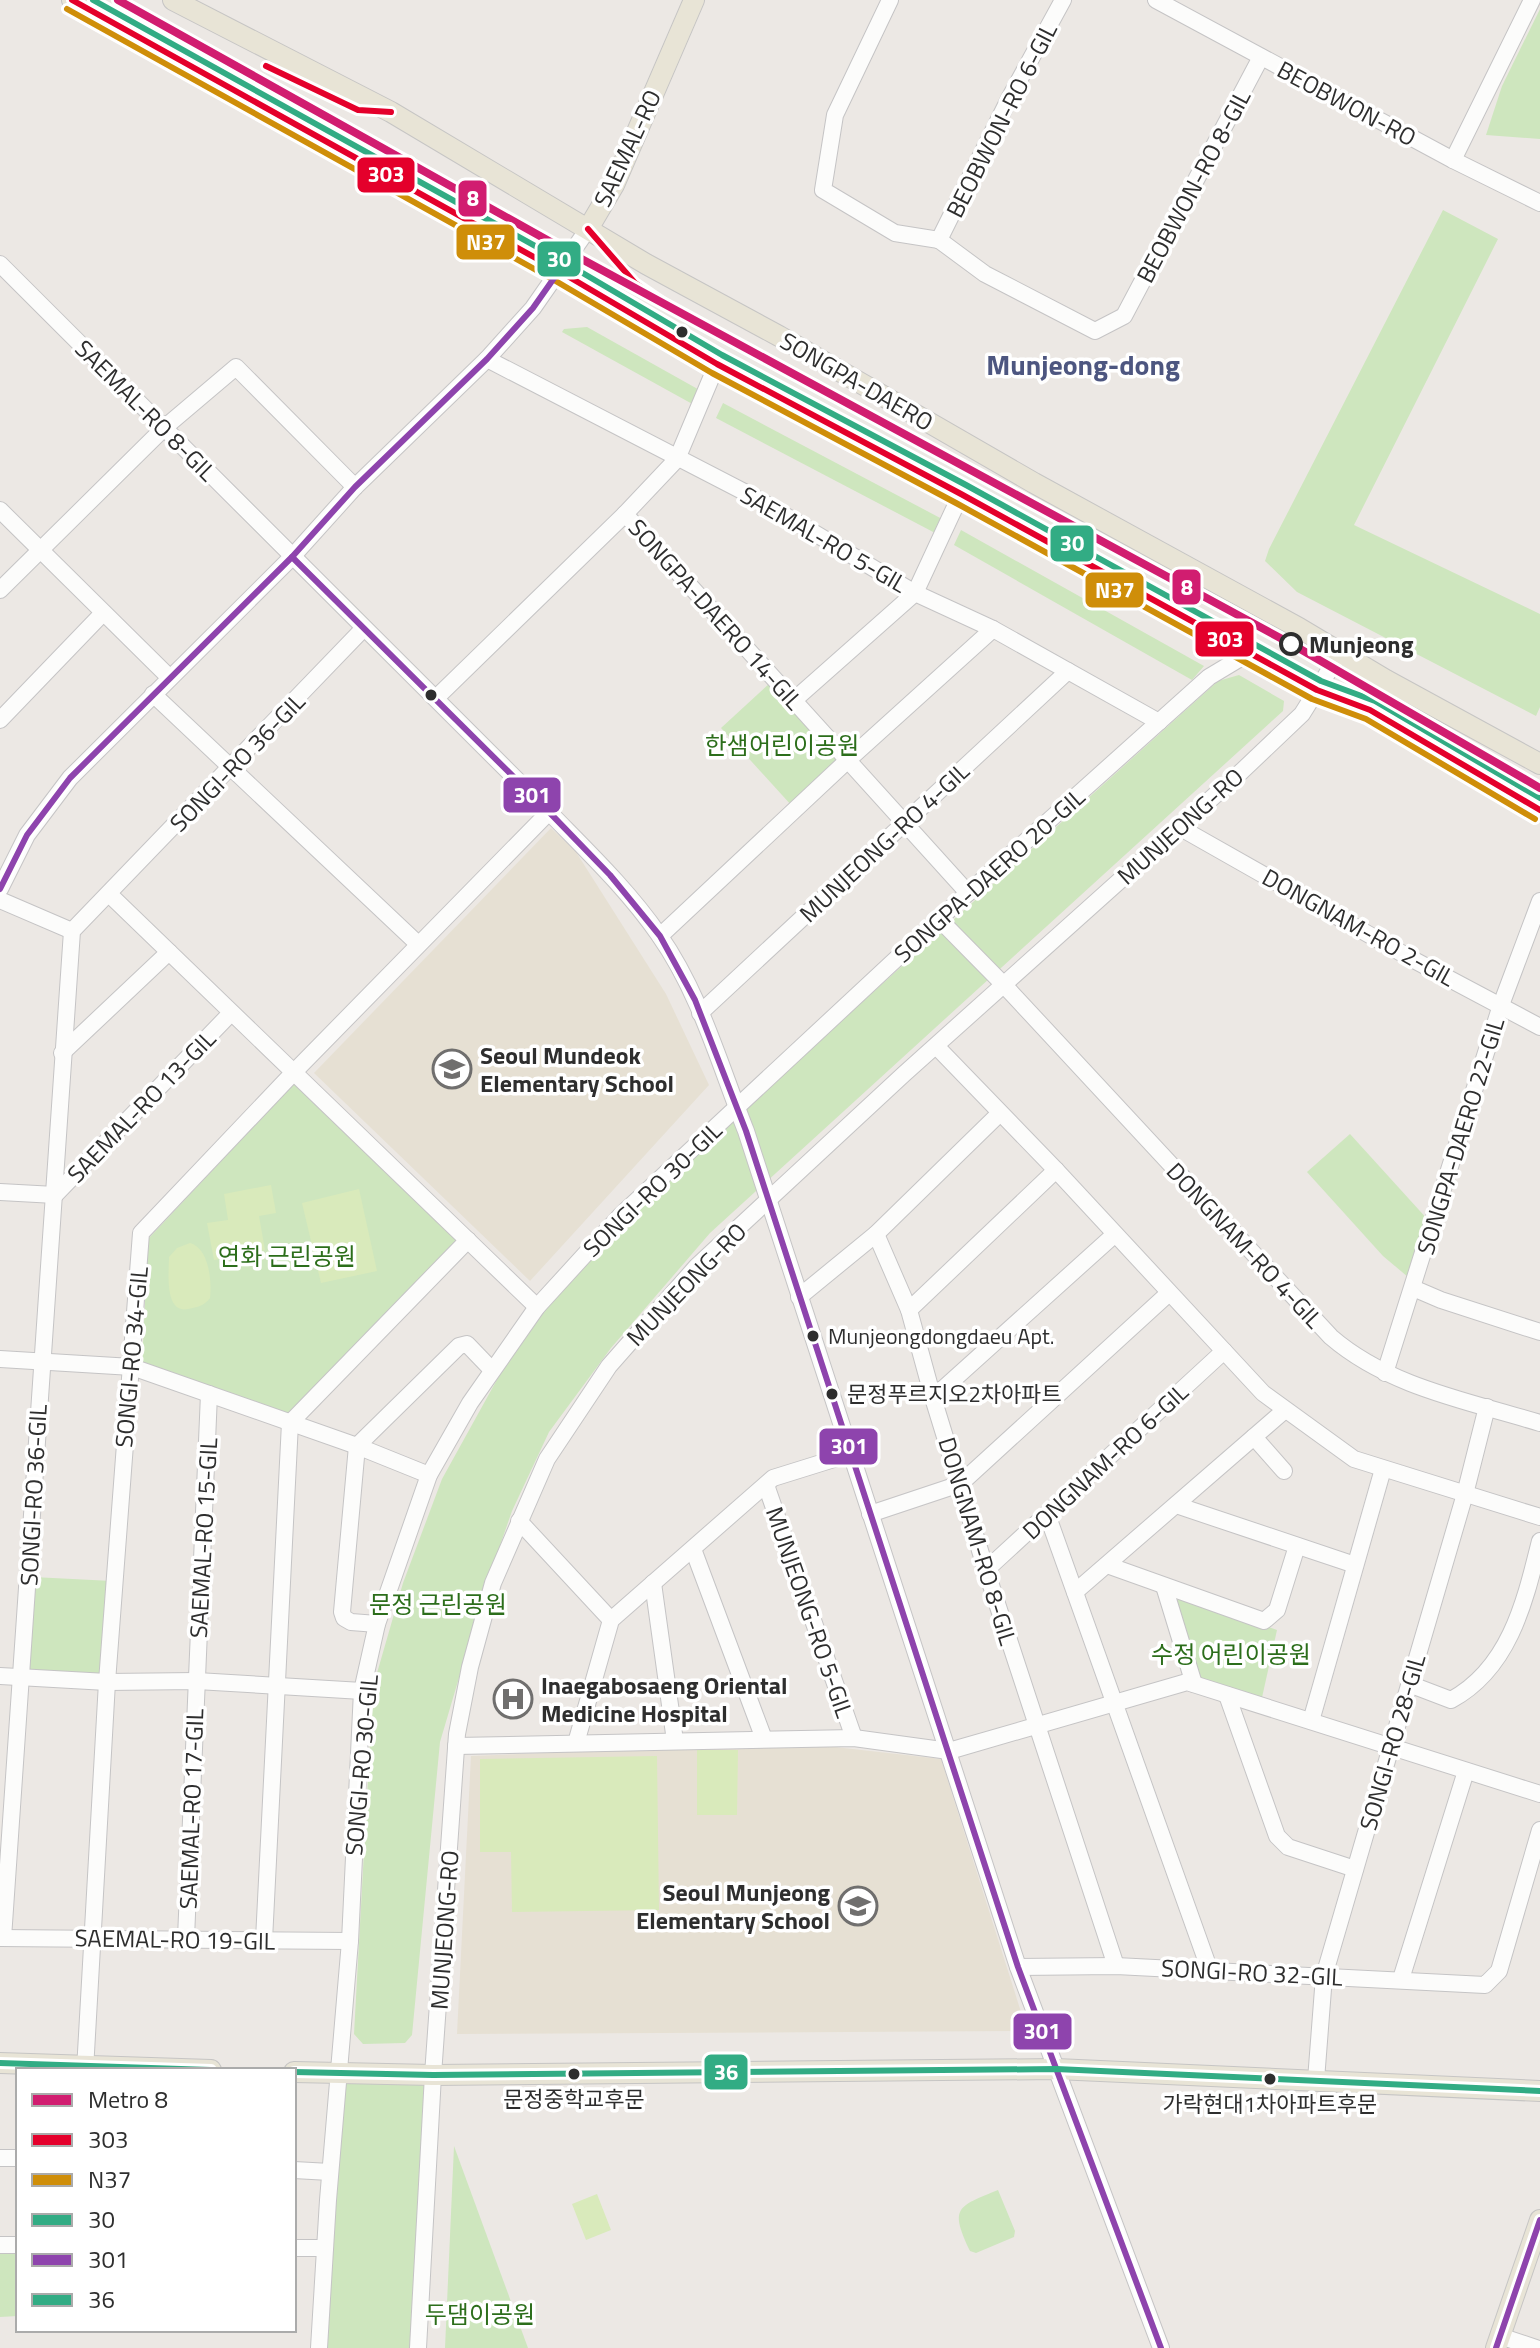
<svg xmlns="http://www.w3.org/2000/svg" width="1540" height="2348" font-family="'Titillium Web','Noto Sans KR',sans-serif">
  <rect width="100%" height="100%" fill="#ece8e4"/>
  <g fill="#e6e0d3">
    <path d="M551 828 576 852 666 994 709 1085 530 1281 314 1073Z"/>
    <path d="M718 1746H826L941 1759 1027 2031 457 2034 471 1756Z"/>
  </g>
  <g fill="#cee6be">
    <path d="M1540 9V139L1486 135 1502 86Z"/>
    <path d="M1443 210 1498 239 1354 525 1540 614V707L1536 716 1297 592 1265 561 1269 549Z"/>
    <path d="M587 327 703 392 696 406 562 332 564 329Z"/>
    <path d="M723 403 944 520 937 534 716 418Z"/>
    <path d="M961 530 1204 666 1192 680 954 545Z"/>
    <path d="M1239 675 1284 701 1283 711 710 1233 611 1348 549 1432 512 1511 487 1583 440 1742 412 2035 405 2043 363 2044 354 2034 373 1687 403 1583 442 1479 499 1376 544 1312 628 1218 748 1105 1218 681Z"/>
    <path d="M770 683 842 760 792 806 721 728Z"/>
    <path d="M298 1079 462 1241 290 1415 142 1364 148 1239Z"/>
    <path d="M1350 1134 1429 1221 1408 1277 1383 1256 1307 1172Z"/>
    <path d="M33 1577 112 1581 106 1676 24 1674Z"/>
    <path d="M1174 1595 1277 1630 1261 1702 1201 1684Z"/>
    <path d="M338 2073 433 2075 418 2348H319Z"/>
    <path d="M454 2146 528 2348H445Z"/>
    <path d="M998 2190 1015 2231 1014 2237 976 2253 970 2251C950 2208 956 2207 998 2190Z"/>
    <path d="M18 2252V2316L0 2317V2253Z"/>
  </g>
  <g fill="#d9eabb">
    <path d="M271 1185 276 1213 259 1216 265 1250 214 1260 207 1223 228 1220 224 1194Z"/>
    <path d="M359 1189 377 1271 321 1283 302 1203Z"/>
    <path d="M190 1243C209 1248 212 1281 210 1298 204 1306 198 1307 188 1309 164 1314 169 1272 169 1257L177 1248Z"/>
    <path d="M697 1750H738L737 1815H697Z"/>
    <path d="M657 1756 659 1910 512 1912 511 1852H480V1759Z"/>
    <path d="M597 2194 611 2230 586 2240 572 2204Z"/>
  </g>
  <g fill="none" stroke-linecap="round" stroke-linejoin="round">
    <defs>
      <g id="minor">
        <path d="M890 0 835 115 823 190 895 233 939 240"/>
        <path d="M1156 0 1453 160 1540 203"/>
        <path d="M1453 160 1532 0"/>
        <path d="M939 240 985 274 1095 331 1124 316 1261 57"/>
        <path d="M939 240 1010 97 1063 0"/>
        <path d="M0 264 549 812C587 851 628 890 659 935 700 993 720 1066 746 1131L1018 1967 1161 2348"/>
        <path d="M487 359 754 497 915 593 993 629 1159 722"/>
        <path d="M0 510 170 678"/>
        <path d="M625 514 968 893"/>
        <path d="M0 590 164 428 236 367 355 487"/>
        <path d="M153 694 418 944"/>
        <path d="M436 698 625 514 677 459 717 364"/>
        <path d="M793 701 915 593 961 494"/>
        <path d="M0 720 103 613"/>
        <path d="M1179 827 1412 959 1540 1027"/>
        <path d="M0 889 27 835 70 778 292 557 355 487 487 359 533 308 588 229"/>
        <path d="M109 894 537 1307"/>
        <path d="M0 900 72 931"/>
        <path d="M939 919 1004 985 1331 1337C1389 1387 1468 1401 1540 1423"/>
        <path d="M660 936 848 760 993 629"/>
        <path d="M700 1013 1068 671"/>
        <path d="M936 1046 1056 1170 1263 1393 1354 1459 1540 1517"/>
        <path d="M62 1053 169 952"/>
        <path d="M0 1192 55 1195 231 1013"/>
        <path d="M876 1234 909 1310 933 1398 986 1570 1116 1966"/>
        <path d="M1413 1288 1441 1300 1540 1332"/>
        <path d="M799 1297 876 1234 1000 1113"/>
        <path d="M909 1310 1056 1170"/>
        <path d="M0 1359 132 1367 357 1446 429 1475"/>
        <path d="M1385 1373 1501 1005 1540 901"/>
        <path d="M933 1398 1114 1235"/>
        <path d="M1254 1437 1284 1471"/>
        <path d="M766 1485 854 1738"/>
        <path d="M1176 1505 1355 1565"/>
        <path d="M870 1514 960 1484 1169 1293"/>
        <path d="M1047 1514 1210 1971"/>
        <path d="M519 1521 611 1620"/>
        <path d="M693 1549 764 1739"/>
        <path d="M1107 1565 1264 1621 1277 1610 1297 1546"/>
        <path d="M986 1570 1224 1351"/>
        <path d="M653 1583 675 1741"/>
        <path d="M1164 1586 1194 1684"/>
        <path d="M1075 1592 1285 1410"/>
        <path d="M377 1624 351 1622 344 1618 342 1612 357 1446 459 1346 467 1344 492 1370"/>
        <path d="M0 1676 107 1682 197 1681 362 1691"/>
        <path d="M1409 1684 1451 1700C1510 1668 1525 1601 1540 1541"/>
        <path d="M1227 1695 1277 1836 1288 1847 1355 1869"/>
        <path d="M1311 1721 1383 1469"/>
        <path d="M576 1743 611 1620 773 1478 850 1454"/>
        <path d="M456 1746 854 1738 949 1751 1187 1682 1540 1794"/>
        <path d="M0 1938 350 1941"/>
        <path d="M3 1938 72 931 364 628"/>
        <path d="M186 1938 209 1394"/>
        <path d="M264 1940 290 1423 468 1240"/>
        <path d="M1018 1967 1116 1966 1485 1985 1499 1971 1540 1830"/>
        <path d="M1401 1979 1466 1771"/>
        <path d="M85 2070 107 1682 141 1233 294 1072 549 812"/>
        <path d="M1316 2080 1324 1976 1465 1494 1487 1407"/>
        <path d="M0 2158H18"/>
        <path d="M294 2170 330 2172"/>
        <path d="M0 2245H18"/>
        <path d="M294 2248H325"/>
        <path d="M1500 2336 1536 2348"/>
        <path d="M319 2348 328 2200 350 1941 362 1691 377 1624 429 1475 470 1403 537 1307 621 1215 939 919 1209 677 1249 653"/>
        <path d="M418 2348 433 2075 457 1734 470 1667 493 1583 547 1459 609 1366 697 1266 904 1074 1242 771 1302 714 1340 653"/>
      </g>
      <g id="major">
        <path d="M72 0 559 271 717 364 961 494 1317 690 1370 710 1540 810"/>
        <path d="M173 0 391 112 646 264 779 336 1034 483 1299 628 1386 680 1540 764"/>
        <path d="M588 229 614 185 694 0"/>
        <path d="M0 2063 211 2070"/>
        <path d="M294 2072 433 2075 1056 2069 1540 2091"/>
        <path d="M1496 2348 1540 2220"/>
      </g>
    </defs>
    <use href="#minor" stroke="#c5c4c5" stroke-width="18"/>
    <use href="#major" stroke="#c6c5c4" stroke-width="22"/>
    <use href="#minor" stroke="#fcfcfb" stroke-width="16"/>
    <use href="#major" stroke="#e8e4d6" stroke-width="20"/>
    <defs>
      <g id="bus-1">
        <path d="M72 0 559 271 717 364 961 494 1317 690 1370 710 1540 810"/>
        <path d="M266 66 358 110 391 112"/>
        <path d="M588 229 635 283 664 303"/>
      </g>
      <path id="bus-2" d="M67 9 554 280 712 373 956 503 1312 699 1366 719 1535 819"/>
      <path id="bus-3" d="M93 0 564 262 722 355 966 485 1321 681 1375 701 1540 798"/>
      <g id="bus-4">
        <path d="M292 557 549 812 610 875 660 936 695 1000 746 1131 1018 1967 1161 2348"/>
        <path d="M0 889 27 835 70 778 292 557 355 487 487 359 533 308 559 271"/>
        <path d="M1496 2348 1540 2220"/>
      </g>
      <g id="bus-5">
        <path d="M0 2063 211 2070"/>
        <path d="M294 2072 433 2075 1056 2069 1540 2091"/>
      </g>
    </defs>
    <use href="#bus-1" stroke="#fff" stroke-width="12"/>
    <use href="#bus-2" stroke="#fff" stroke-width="12"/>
    <use href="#bus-3" stroke="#fff" stroke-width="12"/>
    <use href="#bus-4" stroke="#fff" stroke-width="12"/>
    <use href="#bus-5" stroke="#fff" stroke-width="12"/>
    <use href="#bus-1" stroke="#e4002b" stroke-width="6"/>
    <use href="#bus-2" stroke="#cf8e09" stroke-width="6"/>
    <use href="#bus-3" stroke="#32ac84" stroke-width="6"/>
    <use href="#bus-4" stroke="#8e44ad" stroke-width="6"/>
    <use href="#bus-5" stroke="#32ac84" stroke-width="6"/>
    <defs>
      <path id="metro-1" d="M118 0 565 250 1295 646 1540 788"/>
    </defs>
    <use href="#metro-1" stroke="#fff" stroke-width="14"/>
    <use href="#metro-1" stroke="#d11d70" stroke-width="8"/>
  </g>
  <defs>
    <symbol id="school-ring" viewBox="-11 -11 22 22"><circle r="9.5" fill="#fff" stroke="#706f6e" stroke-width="1.5"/><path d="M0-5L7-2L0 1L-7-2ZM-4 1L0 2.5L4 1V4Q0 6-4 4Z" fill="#706f6e"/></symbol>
    <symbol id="hospital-ring" viewBox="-11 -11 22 22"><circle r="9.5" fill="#fff" stroke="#706f6e" stroke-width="1.5"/><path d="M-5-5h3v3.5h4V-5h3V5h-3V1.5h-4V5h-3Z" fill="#706f6e"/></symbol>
  </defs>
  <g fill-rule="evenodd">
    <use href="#school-ring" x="430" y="1047" width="44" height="44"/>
    <use href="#hospital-ring" x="491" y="1677" width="44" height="44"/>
    <use href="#school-ring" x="836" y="1884" width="44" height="44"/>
  </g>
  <g fill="#2e2e2e" stroke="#fff" stroke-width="3">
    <circle cx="682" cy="332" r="7"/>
    <circle cx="431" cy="695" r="7"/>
    <circle cx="813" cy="1336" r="7"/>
    <circle cx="832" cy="1394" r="7"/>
    <circle cx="574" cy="2074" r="7"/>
    <circle cx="1270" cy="2079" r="7"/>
  </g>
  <circle fill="#fff" stroke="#2e2e2e" stroke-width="4" cx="1291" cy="644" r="10"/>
  <g text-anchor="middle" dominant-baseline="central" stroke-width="7" stroke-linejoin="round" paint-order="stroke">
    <g font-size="22" fill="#2e2e2e" stroke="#fff" text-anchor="start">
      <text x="828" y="1336">Munjeongdongdaeu Apt.</text>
      <text x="847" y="1394">문정푸르지오2차아파트</text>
      <text x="574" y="2099" text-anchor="middle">문정중학교후문</text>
      <text x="1270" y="2104" text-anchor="middle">가락현대1차아파트후문</text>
    </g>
    <g font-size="24" fill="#2e2e2e" stroke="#fff">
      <text transform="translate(1347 103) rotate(28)">BEOBWON-RO</text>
      <text transform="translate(1001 120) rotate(-63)">BEOBWON-RO 6-GIL</text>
      <text transform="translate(627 148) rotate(-65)">SAEMAL-RO</text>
      <text transform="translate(1193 186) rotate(-62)">BEOBWON-RO 8-GIL</text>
      <text transform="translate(857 381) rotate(30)">SONGPA-DAERO</text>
      <text transform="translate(146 410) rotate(45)">SAEMAL-RO 8-GIL</text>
      <text transform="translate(824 539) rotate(30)">SAEMAL-RO 5-GIL</text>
      <text transform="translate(716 614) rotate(48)">SONGPA-DAERO 14-GIL</text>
      <text transform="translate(237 762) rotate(-46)">SONGI-RO 36-GIL</text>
      <text transform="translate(1180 826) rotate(-42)">MUNJEONG-RO</text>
      <text transform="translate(884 842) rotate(-43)">MUNJEONG-RO 4-GIL</text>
      <text transform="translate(989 875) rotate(-42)">SONGPA-DAERO 20-GIL</text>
      <text transform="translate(1359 927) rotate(29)">DONGNAM-RO 2-GIL</text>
      <text transform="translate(141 1106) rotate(-46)">SAEMAL-RO 13-GIL</text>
      <text transform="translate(1460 1136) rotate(-73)">SONGPA-DAERO 22-GIL</text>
      <text transform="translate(652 1189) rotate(-44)">SONGI-RO 30-GIL</text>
      <text transform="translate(1245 1245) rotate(47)">DONGNAM-RO 4-GIL</text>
      <text transform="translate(686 1284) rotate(-46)">MUNJEONG-RO</text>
      <text transform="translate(131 1357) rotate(-85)">SONGI-RO 34-GIL</text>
      <text transform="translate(1105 1461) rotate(-43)">DONGNAM-RO 6-GIL</text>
      <text transform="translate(33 1495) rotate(-87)">SONGI-RO 36-GIL</text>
      <text transform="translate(203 1538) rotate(-87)">SAEMAL-RO 15-GIL</text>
      <text transform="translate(978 1541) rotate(73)">DONGNAM-RO 8-GIL</text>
      <text transform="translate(810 1612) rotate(71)">MUNJEONG-RO 5-GIL</text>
      <text transform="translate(1392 1742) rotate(-74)">SONGI-RO 28-GIL</text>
      <text transform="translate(361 1765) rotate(-85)">SONGI-RO 30-GIL</text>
      <text transform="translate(191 1809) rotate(-88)">SAEMAL-RO 17-GIL</text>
      <text transform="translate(444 1930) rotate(-86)">MUNJEONG-RO</text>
      <text transform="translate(175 1939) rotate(1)">SAEMAL-RO 19-GIL</text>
      <text transform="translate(1252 1972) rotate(3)">SONGI-RO 32-GIL</text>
    </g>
    <g font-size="24" font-weight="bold" fill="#2e2e2e" stroke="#fff" text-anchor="start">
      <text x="1309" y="644">Munjeong</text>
    </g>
    <g font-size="24" fill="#2c6e1b" stroke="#fff">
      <text x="782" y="745">한샘어린이공원</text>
      <text x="287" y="1256">연화 근린공원</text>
      <text x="438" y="1604">문정 근린공원</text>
      <text x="1231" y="1654">수정 어린이공원</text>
      <text x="480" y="2314">두댐이공원</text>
    </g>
    <g font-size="24" font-weight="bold" fill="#2e2e2e" stroke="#fff" text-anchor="start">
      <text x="480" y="1055">Seoul Mundeok<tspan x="480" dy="28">Elementary School</tspan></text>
      <text x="541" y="1685">Inaegabosaeng Oriental<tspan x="541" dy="28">Medicine Hospital</tspan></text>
      <text x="830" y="1892" text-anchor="end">Seoul Munjeong<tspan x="830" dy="28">Elementary School</tspan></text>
    </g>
    <g font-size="28" font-weight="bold" fill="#4d5680" stroke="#fff">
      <text x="1083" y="364">Munjeong-dong</text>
    </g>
  </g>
  <g stroke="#fff" stroke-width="3">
    <rect x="356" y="156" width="60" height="38" rx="8" fill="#e4002b"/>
    <rect x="457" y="179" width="31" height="39" rx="8" fill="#d11d70"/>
    <rect x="455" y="223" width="61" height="38" rx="8" fill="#cf8e09"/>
    <rect x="536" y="240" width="46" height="38" rx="8" fill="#32ac84"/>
    <rect x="1049" y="524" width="46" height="39" rx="8" fill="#32ac84"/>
    <rect x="1171" y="568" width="31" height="38" rx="8" fill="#d11d70"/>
    <rect x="1084" y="571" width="61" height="38" rx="8" fill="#cf8e09"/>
    <rect x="1194" y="620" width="61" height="38" rx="8" fill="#e4002b"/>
    <rect x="502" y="776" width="60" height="38" rx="8" fill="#8e44ad"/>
    <rect x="818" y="1427" width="61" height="39" rx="8" fill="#8e44ad"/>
    <rect x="1012" y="2012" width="61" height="39" rx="8" fill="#8e44ad"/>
    <rect x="703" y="2053" width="46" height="38" rx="8" fill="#32ac84"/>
  </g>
  <g font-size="22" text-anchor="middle" font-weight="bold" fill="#fff">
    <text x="386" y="182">303</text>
    <text x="473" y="206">8</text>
    <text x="486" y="250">N37</text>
    <text x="559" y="267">30</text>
    <text x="1072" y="551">30</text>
    <text x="1187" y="595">8</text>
    <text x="1115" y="598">N37</text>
    <text x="1225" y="647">303</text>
    <text x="532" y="803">301</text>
    <text x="849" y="1454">301</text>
    <text x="1042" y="2039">301</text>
    <text x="726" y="2080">36</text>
  </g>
  <rect x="16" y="2068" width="280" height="264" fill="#ffffff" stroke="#ababab" stroke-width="2"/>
  <rect x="32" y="2094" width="40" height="12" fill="#d11d70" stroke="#ababab" stroke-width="2"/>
  <text x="88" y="2108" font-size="24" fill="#2e2e2e">Metro 8</text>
  <rect x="32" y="2134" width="40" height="12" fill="#e4002b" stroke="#ababab" stroke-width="2"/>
  <text x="88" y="2148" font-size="24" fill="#2e2e2e">303</text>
  <rect x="32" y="2174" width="40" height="12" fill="#cf8e09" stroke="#ababab" stroke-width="2"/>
  <text x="88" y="2188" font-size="24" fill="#2e2e2e">N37</text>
  <rect x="32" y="2214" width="40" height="12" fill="#32ac84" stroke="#ababab" stroke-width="2"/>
  <text x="88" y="2228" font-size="24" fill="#2e2e2e">30</text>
  <rect x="32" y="2254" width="40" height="12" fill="#8e44ad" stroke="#ababab" stroke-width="2"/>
  <text x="88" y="2268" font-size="24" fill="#2e2e2e">301</text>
  <rect x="32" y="2294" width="40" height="12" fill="#32ac84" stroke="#ababab" stroke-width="2"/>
  <text x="88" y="2308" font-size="24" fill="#2e2e2e">36</text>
</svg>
